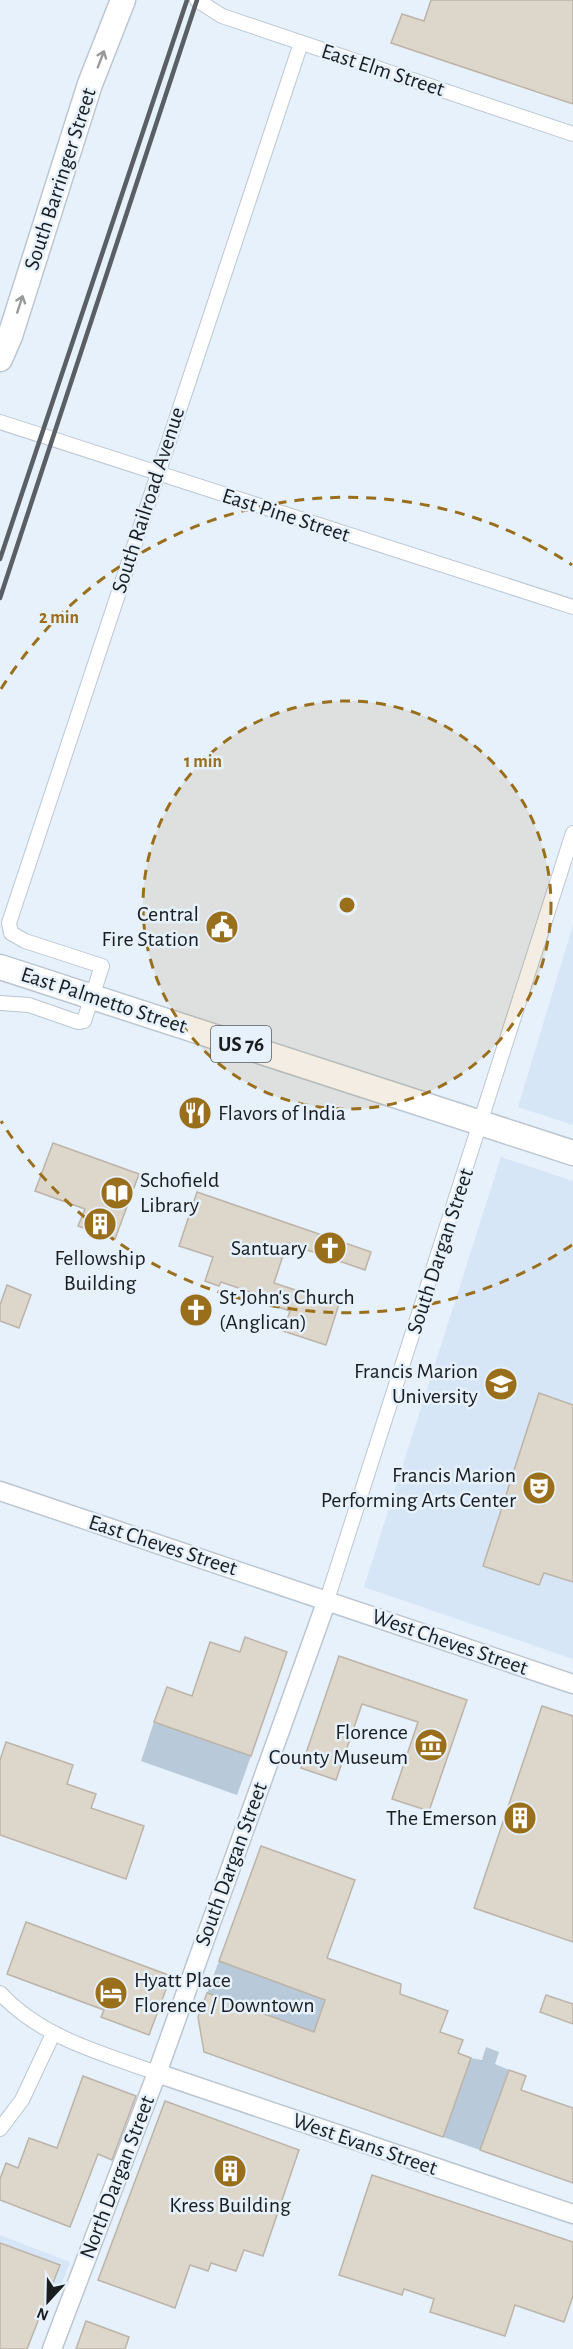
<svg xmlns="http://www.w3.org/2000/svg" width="573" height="2349" font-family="'Alegreya Sans',sans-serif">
  <rect width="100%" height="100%" fill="#e6f1fb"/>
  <g fill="#d6e6f6">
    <path d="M573 925V1125L518 1107Z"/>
    <path d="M501 1157 573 1181V1659L364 1587Z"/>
    <path d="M0 2235 70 2262 56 2298 0 2276Z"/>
  </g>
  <g fill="#b8c9da">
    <path d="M154 1722 251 1756 237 1795 141 1761Z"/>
    <path d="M219 1961 325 2000 314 2032 207 1993Z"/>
    <path d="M486 2047 499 2052 495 2064 509 2070 480 2150 443 2137 471 2058 482 2060Z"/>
  </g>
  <g fill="#ddd6ca" stroke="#bcb4a9" stroke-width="1.5">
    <path d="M431 0H573V104L391 43 402 14 424 21Z"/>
    <path d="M53 1143 139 1174 115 1239 78 1226 85 1209 35 1191Z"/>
    <path d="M197 1192 371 1252 365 1270 287 1243 274 1283 339 1304 326 1345 283 1331 290 1311 254 1299 256 1294 221 1282 219 1286 205 1281 213 1257 179 1246Z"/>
    <path d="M7 1285 31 1295 19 1328 0 1321V1305Z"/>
    <path d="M539 1393 573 1405V1582L544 1573 539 1585 483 1566Z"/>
    <path d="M245 1637 287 1652 251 1756 154 1722 167 1687 192 1696 210 1642 240 1652Z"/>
    <path d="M339 1656 467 1700 429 1811 392 1799 418 1722 362 1704 336 1780 301 1768Z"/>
    <path d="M542 1706 573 1716V1942L474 1908Z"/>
    <path d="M6 1742 73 1765 67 1784 96 1794 91 1808 144 1826 126 1879 0 1835V1760Z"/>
    <path d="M261 1846 355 1880 327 1958 401 1984 400 1994 448 2011 440 2032 463 2040 458 2053 471 2058 443 2137 204 2052 198 2017 207 1993 314 2032 325 2000 219 1961Z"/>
    <path d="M26 1922 171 1976 149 2035 101 2017 104 2010 7 1974Z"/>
    <path d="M546 1995 573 2004V2024L540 2012Z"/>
    <path d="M509 2070 526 2076 521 2090 573 2108V2183L480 2150Z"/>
    <path d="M83 2076 136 2096 112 2160 98 2154 70 2227 0 2200V2179L6 2163 18 2168 29 2138 57 2148Z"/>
    <path d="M165 2101 299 2150 263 2256 244 2250 236 2271 211 2263 208 2271 190 2265 175 2308 98 2280Z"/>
    <path d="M372 2175 573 2242V2296L564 2322 515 2305 505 2336 430 2312 434 2299 404 2289 402 2295 339 2275Z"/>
    <path d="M0 2243 60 2265 27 2349H0Z"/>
    <path d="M86 2321 129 2337 125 2349H76Z"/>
  </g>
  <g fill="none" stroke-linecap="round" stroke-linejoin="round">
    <defs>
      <g id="street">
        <path d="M197 0 222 16 573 134"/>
        <path d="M0 422 573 607"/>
        <path d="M0 1003 29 1005 78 1022 84 1021 102 966 25 941 11 933 9 923 301 43"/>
        <path d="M327 1600 573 833"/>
        <path d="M0 1993C42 2038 101 2053 157 2073"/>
        <path d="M0 2129 22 2100 53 2034"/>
      </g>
      <g id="secondary">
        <path d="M0 1491 573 1684"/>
        <path d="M157 2073 573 2214"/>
        <path d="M52 2349 157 2073 327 1600"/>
      </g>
      <g id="highway">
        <path d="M0 359 10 336 90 84 123 0"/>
        <path d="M0 967 573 1153"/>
      </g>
    </defs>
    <use href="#street" stroke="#bcc6d0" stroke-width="16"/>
    <use href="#secondary" stroke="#bcc6d0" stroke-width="21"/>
    <use href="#highway" stroke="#bcc6d0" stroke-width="27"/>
    <use href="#street" stroke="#fff" stroke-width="14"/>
    <use href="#secondary" stroke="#fff" stroke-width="18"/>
    <use href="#highway" stroke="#fff" stroke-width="24"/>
    <g stroke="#595f64" stroke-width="4.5">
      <path d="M0 559 187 0"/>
      <path d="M0 598 197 0"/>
    </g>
  </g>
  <defs><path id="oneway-shaft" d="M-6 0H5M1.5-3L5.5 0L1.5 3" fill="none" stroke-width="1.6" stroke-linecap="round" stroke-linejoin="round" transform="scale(1.5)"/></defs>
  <g stroke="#98999b">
    <use href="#oneway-shaft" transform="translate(101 59) rotate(-69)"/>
    <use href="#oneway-shaft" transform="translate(20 304) rotate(-72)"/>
  </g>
  <circle cx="347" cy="905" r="204" fill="#996f1c" fill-opacity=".12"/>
  <g fill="none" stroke="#996f1c" stroke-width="3" stroke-dasharray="10 8">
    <circle cx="347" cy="905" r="204"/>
    <path d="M572 1245A408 408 0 0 1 1 1121M1 689A408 408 0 0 1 572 565"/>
  </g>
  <defs>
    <symbol id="civic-disc" viewBox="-11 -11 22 22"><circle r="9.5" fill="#996f1c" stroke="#e6f1fb"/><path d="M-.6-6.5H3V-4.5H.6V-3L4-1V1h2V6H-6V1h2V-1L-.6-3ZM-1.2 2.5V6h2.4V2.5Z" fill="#fff"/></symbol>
    <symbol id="restaurant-disc" viewBox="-11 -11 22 22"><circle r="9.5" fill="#996f1c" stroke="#e6f1fb"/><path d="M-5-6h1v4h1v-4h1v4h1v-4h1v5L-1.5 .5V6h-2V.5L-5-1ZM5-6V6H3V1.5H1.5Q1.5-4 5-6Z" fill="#fff"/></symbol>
    <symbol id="library-disc" viewBox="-11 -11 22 22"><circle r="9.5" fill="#996f1c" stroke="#e6f1fb"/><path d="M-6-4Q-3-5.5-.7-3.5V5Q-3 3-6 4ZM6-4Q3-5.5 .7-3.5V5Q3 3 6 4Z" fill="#fff"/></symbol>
    <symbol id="building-disc" viewBox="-11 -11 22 22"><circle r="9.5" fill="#996f1c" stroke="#e6f1fb"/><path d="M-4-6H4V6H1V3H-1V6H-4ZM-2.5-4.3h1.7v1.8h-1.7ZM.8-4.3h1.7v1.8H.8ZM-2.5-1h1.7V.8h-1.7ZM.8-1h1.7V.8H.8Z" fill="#fff"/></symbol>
    <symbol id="church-disc" viewBox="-11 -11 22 22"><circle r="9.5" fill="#996f1c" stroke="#e6f1fb"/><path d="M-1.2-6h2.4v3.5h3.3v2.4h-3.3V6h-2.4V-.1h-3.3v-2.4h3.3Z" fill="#fff"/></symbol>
    <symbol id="university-disc" viewBox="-11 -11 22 22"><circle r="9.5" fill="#996f1c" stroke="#e6f1fb"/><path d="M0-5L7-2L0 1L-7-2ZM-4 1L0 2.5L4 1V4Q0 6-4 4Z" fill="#fff"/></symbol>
    <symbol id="theatre-disc" viewBox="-11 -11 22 22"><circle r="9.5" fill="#996f1c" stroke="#e6f1fb"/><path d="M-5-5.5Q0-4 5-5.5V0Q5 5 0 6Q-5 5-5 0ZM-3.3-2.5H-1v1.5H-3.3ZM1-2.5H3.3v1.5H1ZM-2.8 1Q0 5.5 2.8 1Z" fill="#fff"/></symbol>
    <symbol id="museum-disc" viewBox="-11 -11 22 22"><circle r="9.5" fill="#996f1c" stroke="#e6f1fb"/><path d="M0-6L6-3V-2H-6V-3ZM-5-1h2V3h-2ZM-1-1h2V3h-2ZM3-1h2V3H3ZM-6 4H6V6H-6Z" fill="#fff"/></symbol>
    <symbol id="hotel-disc" viewBox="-11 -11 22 22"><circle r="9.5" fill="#996f1c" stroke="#e6f1fb"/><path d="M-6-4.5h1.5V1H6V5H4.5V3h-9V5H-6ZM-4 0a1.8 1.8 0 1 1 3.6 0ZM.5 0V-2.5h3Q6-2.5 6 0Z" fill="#fff"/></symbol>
  </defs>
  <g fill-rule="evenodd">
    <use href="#civic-disc" x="203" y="908" width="38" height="38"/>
    <use href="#restaurant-disc" x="176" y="1094" width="38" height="38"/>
    <use href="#library-disc" x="98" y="1174" width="38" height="38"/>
    <use href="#building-disc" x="81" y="1205" width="38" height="38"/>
    <use href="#church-disc" x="311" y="1229" width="38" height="38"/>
    <use href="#church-disc" x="177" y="1291" width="38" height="38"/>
    <use href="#university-disc" x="482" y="1365" width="38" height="38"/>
    <use href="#theatre-disc" x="520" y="1469" width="38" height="38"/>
    <use href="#museum-disc" x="412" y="1726" width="38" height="38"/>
    <use href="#building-disc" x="501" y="1799" width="38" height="38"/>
    <use href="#hotel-disc" x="92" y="1974" width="38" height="38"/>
    <use href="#building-disc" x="211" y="2152" width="38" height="38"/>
  </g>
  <g text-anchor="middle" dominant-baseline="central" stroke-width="5" stroke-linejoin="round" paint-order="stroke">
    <rect fill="#e6f1fb" stroke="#565d62" stroke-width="1.5" x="211" y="1026" width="60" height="36" rx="4.5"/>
    <g font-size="21" font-weight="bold" fill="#191d20">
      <text x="241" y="1044">US 76</text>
    </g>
    <g font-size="22" fill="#191d20" stroke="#e6f1fb">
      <text transform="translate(383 70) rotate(18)">East Elm Street</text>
      <text transform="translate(60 179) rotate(-72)">South Barringer Street</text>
      <text transform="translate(148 500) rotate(-72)">South Railroad Avenue</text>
      <text transform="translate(286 515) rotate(18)">East Pine Street</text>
      <text transform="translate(104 1000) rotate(18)">East Palmetto Street</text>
      <text transform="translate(440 1251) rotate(-72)">South Dargan Street</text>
      <text transform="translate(163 1545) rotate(18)">East Cheves Street</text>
      <text transform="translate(450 1642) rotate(19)">West Cheves Street</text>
      <text transform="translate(231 1864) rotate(-70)">South Dargan Street</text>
      <text transform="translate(365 2144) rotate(19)">West Evans Street</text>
      <text transform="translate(117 2177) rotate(-69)">North Dargan Street</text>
    </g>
    <g font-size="22" fill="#191d20" stroke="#e6f1fb" text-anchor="end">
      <text x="199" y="914">Central<tspan x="199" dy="25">Fire Station</tspan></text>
      <text x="218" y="1113" text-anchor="start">Flavors of India</text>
      <text x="140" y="1180" text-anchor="start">Schofield<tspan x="140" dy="25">Library</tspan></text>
      <text x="307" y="1248">Santuary</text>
      <text x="100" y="1258" text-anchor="middle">Fellowship<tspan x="100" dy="25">Building</tspan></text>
      <text x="219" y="1297" text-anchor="start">St John's Church<tspan x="219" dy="25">(Anglican)</tspan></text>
      <text x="478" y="1371">Francis Marion<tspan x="478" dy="25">University</tspan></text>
      <text x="516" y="1475">Francis Marion<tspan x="516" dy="25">Performing Arts Center</tspan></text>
      <text x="408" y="1732">Florence<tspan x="408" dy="25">County Museum</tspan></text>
      <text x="497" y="1818">The Emerson</text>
      <text x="134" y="1980" text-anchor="start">Hyatt Place<tspan x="134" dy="25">Florence / Downtown</tspan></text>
      <text x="230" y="2205" text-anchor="middle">Kress Building</text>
    </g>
  </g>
  <circle cx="347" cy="905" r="9" fill="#996f1c" stroke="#e6f1fb" stroke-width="3"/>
  <g font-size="18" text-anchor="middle" font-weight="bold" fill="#996f1c" stroke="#e6f1fb" stroke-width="5" stroke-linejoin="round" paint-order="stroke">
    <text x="59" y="623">2 min</text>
    <text x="203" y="767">1 min</text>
  </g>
  <g transform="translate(48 2301) rotate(202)" stroke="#e6f1fb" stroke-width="4.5" paint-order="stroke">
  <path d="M0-4.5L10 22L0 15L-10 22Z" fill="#191d20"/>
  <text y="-9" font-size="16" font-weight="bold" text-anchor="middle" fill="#191d20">N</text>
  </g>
</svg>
